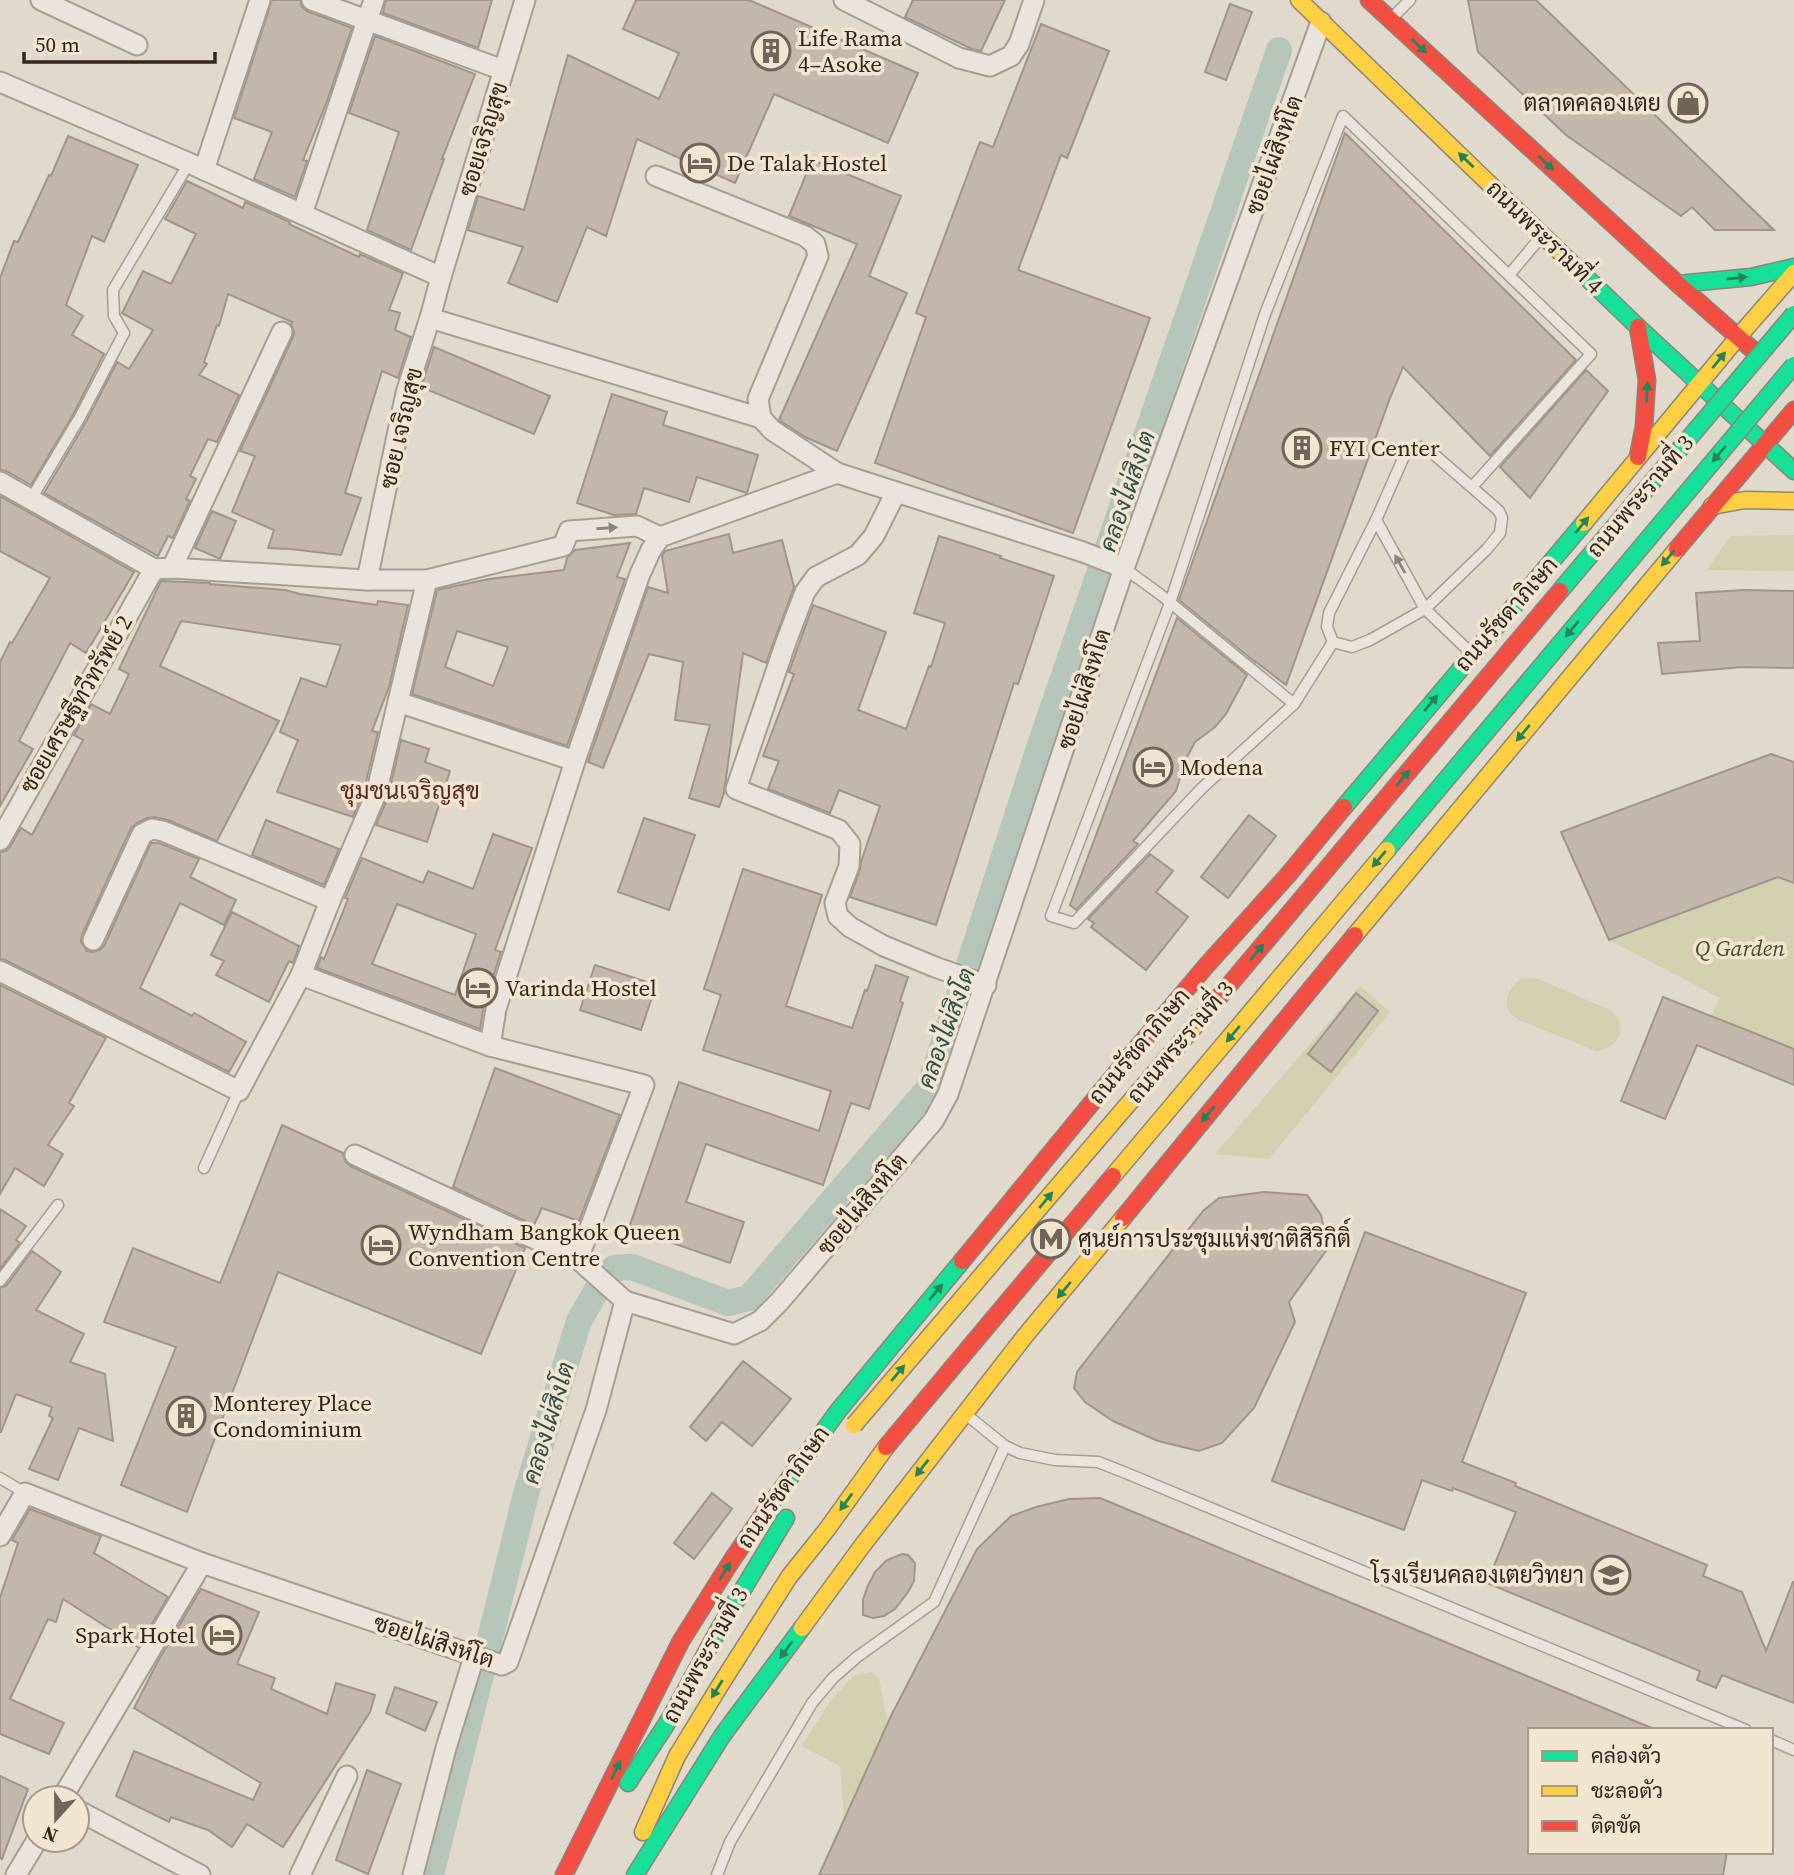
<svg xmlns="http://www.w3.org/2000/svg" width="1794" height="1875" font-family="'Source Serif 4',Sarabun,serif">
  <rect width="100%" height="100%" fill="#e1d9cb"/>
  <g fill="#d2d0ae">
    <path d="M1794 535V571L1707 570 1730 536Z"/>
    <path d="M1778 877 1794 883V1049L1711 1016 1720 998 1609 940Z"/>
    <path d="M1522 978 1539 979 1610 1010C1630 1024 1619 1049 1596 1051L1519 1020C1515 1017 1511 1015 1509 1011 1502 998 1512 985 1522 978Z"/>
    <path d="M1360 986 1390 1012 1269 1159 1215 1154Z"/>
    <path d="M871 1672 879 1679 888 1723 844 1817 840 1766 802 1746 829 1703 853 1676Z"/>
  </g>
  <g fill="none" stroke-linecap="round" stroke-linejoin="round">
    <path stroke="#b6c5ba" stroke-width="26" d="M431 1875 527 1490 579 1321 605 1276 614 1268 632 1267 728 1303 749 1298 929 1088 1039 748 1279 50"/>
  </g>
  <g fill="#c4b7ac" stroke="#a1948a" stroke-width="2" fill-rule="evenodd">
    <path d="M272 0H300L302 7 307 11 352 28 326 104 303 160 307 161 295 197 254 179 272 132 234 118Z"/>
    <path d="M386 0H492L478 48 383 13Z"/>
    <path d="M636 0H749L918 73 888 143 774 94 735 183 637 139 606 236 587 227 557 302 508 283 523 247 468 230 478 196 524 210 568 55 659 99 679 53 623 29Z"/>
    <path d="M913 0H1005L981 51 972 49 905 17Z"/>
    <path d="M1468 0H1536L1774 230H1715L1692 207 1681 216 1566 135 1478 52Z"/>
    <path d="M1230 4 1252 12 1226 80 1205 72Z"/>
    <path d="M1041 24 1109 51 1067 158 1061 155 1018 270 1150 318 1073 533 875 463 926 317 916 313 973 160 980 142 993 147Z"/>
    <path d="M375 36 475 74 442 159H444L411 250 367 230 399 132 349 113Z"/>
    <path d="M1345 133 1576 360 1490 456 1403 367 1390 398 1286 685 1255 661V662L1179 600Z"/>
    <path d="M68 136 138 165 104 242 92 236 66 305 83 316 72 335 104 354 74 413 31 485 6 471 0 470V278L14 241 18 242 49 175 51 176Z"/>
    <path d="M812 160 901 196 869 276 907 293 837 451 805 437 779 420 857 244 789 216Z"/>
    <path d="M187 181 243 208 245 202 290 222 289 224 359 257 360 254 403 273 389 310 400 313 395 330 411 337 398 378 382 371 345 493 361 498 341 555 290 549 268 548 274 530 232 512 255 456 240 451 293 337 294 332 291 324 292 322 228 294 219 326 217 325 204 362 207 364 199 375 239 395 217 442 208 439 190 476 196 479 186 499 190 501 173 538 168 536 158 556 44 493 87 420 117 362 129 369 153 330 122 313 143 271 171 284 196 234 165 219Z"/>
    <path d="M434 347 550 396 534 434 421 387Z"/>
    <path d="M1586 370 1608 391 1530 498 1500 467Z"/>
    <path d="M612 394 667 412 663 425 758 455 747 493 697 477 689 502 644 488 636 514 614 515 577 503Z"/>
    <path d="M0 496 134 572 86 653 70 643 19 741 33 749 0 806V662L10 642 12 643 50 578 0 551Z"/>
    <path d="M212 511 236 521 220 559 195 548Z"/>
    <path d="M729 534 733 553 782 540 794 587 766 663 743 653 724 793 719 807 689 798 710 725 675 720 683 662 649 654 603 768 588 762 648 587 668 593 662 556 665 551Z"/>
    <path d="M939 536 1001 556 1000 558 1054 576 1018 684 1014 683 936 925 850 897 860 870 861 862 880 806 839 790 830 813 768 789 779 761 763 756 794 674 789 672 813 605 886 632 858 710 906 729 929 666 931 667 945 623 914 613Z"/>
    <path d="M630 543 617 577 625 579 567 746 412 694 437 590 489 579 564 570 567 558 575 550ZM457 631 508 647 493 686 445 667Z"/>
    <path d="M161 581 210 583V584L285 590 300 594 377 605 378 601 408 605 389 687 372 731 378 732 364 790 353 817 277 792 298 740 280 732 301 678 326 687 341 645 181 621 160 666 279 721 217 841 168 820 154 817 147 818 137 823 131 828 82 935 81 942 87 951 93 952 99 950 104 946 151 843H159L199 859 190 877 236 900 224 925 180 903 140 988 192 1016 194 1013 246 1042 229 1072 5 960 0 959V852L6 851 10 847 21 828 32 835 83 740 74 735 91 704 110 714 129 674 119 669Z"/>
    <path d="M1744 590 1794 591V668L1743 667 1662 674 1658 643 1700 641 1696 593Z"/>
    <path d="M1177 618 1247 675 1226 714 1215 727 1195 742 1186 759 1176 791 1133 841 1138 844 1076 910 1070 905Z"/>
    <path d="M401 740 429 749 425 762 450 771 427 842 376 825 388 797Z"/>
    <path d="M1771 754 1794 762V883L1778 877 1609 940 1561 832Z"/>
    <path d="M1249 815 1276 836 1228 898 1201 877Z"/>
    <path d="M644 818 695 835 669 910 618 892Z"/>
    <path d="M266 820 339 849 324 885 252 855Z"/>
    <path d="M493 834 532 848 495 950 501 952 484 1005 480 1029 317 968 321 957 324 959 348 899 345 898 362 858 423 883 428 871 473 889ZM397 904 476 934 455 995 372 964Z"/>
    <path d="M1150 854 1173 871 1156 892 1188 917 1146 970 1091 927 1094 923 1088 919Z"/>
    <path d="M743 869 822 895 786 1006 852 1028 865 990 867 991 876 965 908 977 900 1001 903 1003 869 1109 851 1103 823 1185 706 1144 686 1202 744 1222 730 1263 629 1228 679 1082 819 1131 831 1091 703 1050 721 995 704 989Z"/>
    <path d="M232 912 299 946 293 963 289 961 269 1002 216 975 224 961 211 955Z"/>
    <path d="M595 965 656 985 641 1030 580 1010Z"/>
    <path d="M0 985 106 1038 69 1103 74 1106 48 1145 63 1154 44 1186 15 1168 0 1194Z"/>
    <path d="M1356 993 1378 1011 1331 1072 1308 1054Z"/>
    <path d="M1663 997 1794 1049V1085L1697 1045 1665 1119 1621 1101Z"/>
    <path d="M495 1068 620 1115 579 1221 542 1208 534 1225 453 1187Z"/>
    <path d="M282 1125 343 1153 345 1161 350 1166 525 1248 481 1354 278 1272 187 1512 121 1485 176 1347 104 1322 133 1248 220 1283Z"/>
    <path d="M1264 1192 1307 1195 1321 1215 1328 1248 1289 1302 1295 1322 1254 1408 1222 1443 1199 1451 1158 1441 1113 1421 1085 1402 1074 1388 1077 1372 1203 1211 1219 1198Z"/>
    <path d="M0 1209 26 1226 16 1240 20 1243 0 1269Z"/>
    <path d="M1365 1232 1526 1293 1462 1462 1516 1483 1515 1486 1707 1565 1703 1576 1742 1592 1766 1651 1793 1582H1794V1703L1722 1675 1716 1688 1697 1680 1700 1671 1487 1583 1516 1512 1453 1488 1452 1491 1422 1480 1404 1530 1272 1481Z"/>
    <path d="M32 1251 61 1272 36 1310 84 1334 70 1362 105 1374 113 1441 79 1428 58 1480 29 1469 53 1418 49 1416 52 1407 16 1394 1 1432H0V1288L6 1286Z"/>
    <path d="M743 1361 791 1399 752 1446 722 1422 706 1441 690 1427Z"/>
    <path d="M712 1493 732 1509 694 1559 674 1543Z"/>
    <path d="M1100 1498 1654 1729 1530 1730V1852H1727L1723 1875H819L891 1716 977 1549 1011 1516 1036 1507 1069 1499Z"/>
    <path d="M30 1509 101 1536 94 1553 168 1597 138 1647 63 1599 56 1622 48 1619 10 1699 64 1723 49 1754 0 1734V1598L18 1543 12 1540Z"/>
    <path d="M902 1554 908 1555 915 1563 914 1581 908 1592 895 1609 884 1616 873 1618 863 1615V1600L867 1588 875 1572 887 1560Z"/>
    <path d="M201 1589 259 1612 237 1664 275 1678 271 1689 327 1714 336 1683 375 1695 370 1712 283 1847 247 1824 232 1847 208 1830 171 1817 169 1822 116 1796 134 1751 253 1800 261 1783 134 1708 158 1661Z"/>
    <path d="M395 1687 437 1702 425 1731 386 1713Z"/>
    <path d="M367 1770 401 1784 368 1874 336 1860Z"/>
    <path d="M0 1776 28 1789 2 1859 0 1858Z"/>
  </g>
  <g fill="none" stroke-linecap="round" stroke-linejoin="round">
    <defs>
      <g id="lane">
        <path d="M1393 17 1410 0"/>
        <path d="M1509 275 1540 238"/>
        <path d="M1420 447 1429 450 1499 511 1502 518 1500 533 1487 549 1425 609 1370 640 1352 647 1333 642 1327 627 1329 613 1376 520 1405 454 1412 449Z"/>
        <path d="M31 499 80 417 124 333 114 316 113 290 189 163"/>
        <path d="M1376 520 1425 609 1470 652"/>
        <path d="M1124 568 1161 595 1294 704"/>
        <path d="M1333 642 1294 704 1202 788 1074 923 1051 916 1170 603 1265 314 1343 116 1591 354 1472 487"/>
        <path d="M204 1168 239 1091"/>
        <path d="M0 1281 58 1205"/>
        <path d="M968 1416 1005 1446 1020 1453 1055 1460 1098 1462 1126 1473 1746 1730"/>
        <path d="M0 1478 25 1493"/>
        <path d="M1771 1740 1794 1750"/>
        <path d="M717 1875 730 1842 812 1703 833 1678 857 1657 934 1602 1005 1446"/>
      </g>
      <g id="street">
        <path d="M41 0 137 45"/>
        <path d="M312 0 503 70"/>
        <path d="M844 0 959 58 990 66 1011 56 1019 44 1034 0"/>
        <path d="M0 82 189 163 441 277"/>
        <path d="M204 170 260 0"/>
        <path d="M656 176 805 236 815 244 818 256 758 399 761 418 772 430 837 473"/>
        <path d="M302 214 374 0"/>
        <path d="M430 318 761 418"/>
        <path d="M0 482 154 569 172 568 367 580H427L563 546 569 531 637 526 660 537"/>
        <path d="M896 492 874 536 858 555 816 577 805 592 786 642 736 789 839 830 850 844 849 866 835 903 838 916 850 927 884 946 935 967 986 985"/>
        <path d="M172 568 282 332"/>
        <path d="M367 580 406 393 430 318 441 277 525 0"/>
        <path d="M398 702 575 761"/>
        <path d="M0 840 154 569"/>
        <path d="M93 940 142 834 152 829 163 831 330 901"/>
        <path d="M0 971 239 1091 301 975 330 901 376 794 427 580"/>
        <path d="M301 975 490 1046 644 1085 578 1259 625 1301 734 1334 760 1321 780 1301 934 1120 948 1094 1124 568 1321 22"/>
        <path d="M490 1046 496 1009 575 761 640 574 651 550 660 537 837 473 1083 552 1124 568"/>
        <path d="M355 1155 578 1259"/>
        <path d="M0 1536 25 1493 202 1563 502 1665 508 1662 596 1410 625 1301"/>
        <path d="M62 1798 202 1563"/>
        <path d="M77 1810 200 1875"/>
        <path d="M16 1875 37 1840"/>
        <path d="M300 1875 347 1776"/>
        <path d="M413 1875 446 1748 474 1657"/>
      </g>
      <g id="fast">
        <path d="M1560 252 1638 327 1794 471"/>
        <path d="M1678 284 1751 277 1794 267"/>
        <path d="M1344 807 1584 523"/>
        <path d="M765 1512 838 1411 962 1261"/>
        <path d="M628 1783 671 1717 719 1629 786 1518"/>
        <path d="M635 1875 722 1736 802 1628"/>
      </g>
      <g id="slow">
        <path d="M1299 0 1560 252"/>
        <path d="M1712 506 1745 500 1794 501"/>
        <path d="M1584 523 1739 336 1794 273"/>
        <path d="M1355 935 1677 549"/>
        <path d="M802 1628 862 1546 1025 1336 1123 1218"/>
        <path d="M643 1832 677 1756 719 1687 789 1577 828 1528 886 1447"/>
      </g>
      <g id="jam">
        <path d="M1369 0 1678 284 1754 351"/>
        <path d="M1638 327 1647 380 1644 426 1638 457"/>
        <path d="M1677 549 1794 410"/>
        <path d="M1123 1218 1355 935"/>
        <path d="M962 1261 1131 1055 1206 966 1288 875 1344 807"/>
        <path d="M564 1875 681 1641 732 1560 765 1512"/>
      </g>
    </defs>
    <use href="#lane" stroke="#a69e94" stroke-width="13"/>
    <use href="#street" stroke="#a69e94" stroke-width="23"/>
    <use href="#fast" stroke="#8c847b" stroke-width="19"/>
    <use href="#slow" stroke="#8c847b" stroke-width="19"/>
    <use href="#jam" stroke="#8c847b" stroke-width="19"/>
    <use href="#lane" stroke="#eae4dc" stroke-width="10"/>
    <use href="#street" stroke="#eae4dc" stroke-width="19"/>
    <use href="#fast" stroke="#16e098" stroke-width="16"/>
    <use href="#slow" stroke="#ffcf43" stroke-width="16"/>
    <use href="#jam" stroke="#f24e42" stroke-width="16"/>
    <defs>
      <g id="fast-bridge">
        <path d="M1560 591 1794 314"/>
        <path d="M1387 850 1794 365"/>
      </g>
      <g id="slow-bridge">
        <path d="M1113 1176 1387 850"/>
        <path d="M854 1425 1199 1021"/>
      </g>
      <g id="jam-bridge">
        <path d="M1199 1021 1560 591"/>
        <path d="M886 1447 1113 1176"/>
      </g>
    </defs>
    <use href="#fast-bridge" stroke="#8c847b" stroke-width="19" stroke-linecap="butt"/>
    <use href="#slow-bridge" stroke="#8c847b" stroke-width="19" stroke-linecap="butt"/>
    <use href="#jam-bridge" stroke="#8c847b" stroke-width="19" stroke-linecap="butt"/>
    <use href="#fast-bridge" stroke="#16e098" stroke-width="16"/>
    <use href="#slow-bridge" stroke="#ffcf43" stroke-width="16"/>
    <use href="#jam-bridge" stroke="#f24e42" stroke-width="16"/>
  </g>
  <defs><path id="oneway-solid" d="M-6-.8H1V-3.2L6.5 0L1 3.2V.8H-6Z" transform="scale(1.75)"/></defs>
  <g fill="#25835a">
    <use href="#oneway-solid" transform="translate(1419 46) rotate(43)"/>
    <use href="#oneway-solid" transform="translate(1466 160) rotate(-136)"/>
    <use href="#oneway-solid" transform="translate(1546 163) rotate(43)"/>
    <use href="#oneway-solid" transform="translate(1737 278) rotate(-6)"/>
    <use href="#oneway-solid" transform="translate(1719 360) rotate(-51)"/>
    <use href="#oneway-solid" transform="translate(1647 392) rotate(-87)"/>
    <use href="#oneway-solid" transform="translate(1719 454) rotate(130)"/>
    <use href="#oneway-solid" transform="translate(1582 525) rotate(-50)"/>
    <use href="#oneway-solid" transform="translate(1668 558) rotate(130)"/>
    <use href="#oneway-solid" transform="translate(1572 629) rotate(130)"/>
    <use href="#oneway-solid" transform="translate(1431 703) rotate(-50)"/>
    <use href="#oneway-solid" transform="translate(1523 733) rotate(130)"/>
    <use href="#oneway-solid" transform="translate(1403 778) rotate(-50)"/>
    <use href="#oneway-solid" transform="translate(1379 859) rotate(130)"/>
    <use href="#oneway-solid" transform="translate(1257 952) rotate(-50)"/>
    <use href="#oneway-solid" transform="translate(1233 1034) rotate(130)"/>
    <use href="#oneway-solid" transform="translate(1208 1114) rotate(129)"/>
    <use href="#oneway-solid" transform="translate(1046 1200) rotate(-50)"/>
    <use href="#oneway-solid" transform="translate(1064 1290) rotate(130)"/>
    <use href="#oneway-solid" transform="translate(936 1292) rotate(-50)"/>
    <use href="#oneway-solid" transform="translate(898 1373) rotate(-50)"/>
    <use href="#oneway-solid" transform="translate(922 1468) rotate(128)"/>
    <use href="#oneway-solid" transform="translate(846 1502) rotate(126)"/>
    <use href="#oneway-solid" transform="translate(725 1571) rotate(-58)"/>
    <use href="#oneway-solid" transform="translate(786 1650) rotate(126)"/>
    <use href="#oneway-solid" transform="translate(717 1689) rotate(122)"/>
    <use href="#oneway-solid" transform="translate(616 1770) rotate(-64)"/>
  </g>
  <g fill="#8f857c">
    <use href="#oneway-solid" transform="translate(607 528) rotate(-4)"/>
    <use href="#oneway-solid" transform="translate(1400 564) rotate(-119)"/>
  </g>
  <defs>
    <symbol id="building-ring" viewBox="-11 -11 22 22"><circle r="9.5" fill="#f3e6d0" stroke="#71655a" stroke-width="1.5"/><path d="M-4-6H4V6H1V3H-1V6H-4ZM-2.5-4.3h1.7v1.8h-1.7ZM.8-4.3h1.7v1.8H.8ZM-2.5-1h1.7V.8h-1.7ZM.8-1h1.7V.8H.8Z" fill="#71655a"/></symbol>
    <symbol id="shop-ring" viewBox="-11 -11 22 22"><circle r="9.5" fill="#f3e6d0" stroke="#71655a" stroke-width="1.5"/><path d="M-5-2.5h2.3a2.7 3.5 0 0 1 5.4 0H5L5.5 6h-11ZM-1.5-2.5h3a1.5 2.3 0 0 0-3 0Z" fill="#71655a"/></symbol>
    <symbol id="hotel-ring" viewBox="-11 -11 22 22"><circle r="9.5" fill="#f3e6d0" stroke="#71655a" stroke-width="1.5"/><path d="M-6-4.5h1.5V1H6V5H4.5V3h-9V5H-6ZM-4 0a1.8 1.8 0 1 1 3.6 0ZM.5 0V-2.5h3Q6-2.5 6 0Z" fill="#71655a"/></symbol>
    <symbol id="metro-ring" viewBox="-11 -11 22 22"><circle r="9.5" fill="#f3e6d0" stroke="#71655a" stroke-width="1.5"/><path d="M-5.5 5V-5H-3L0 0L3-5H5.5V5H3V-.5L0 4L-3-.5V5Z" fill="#71655a"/></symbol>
    <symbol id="school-ring" viewBox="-11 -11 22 22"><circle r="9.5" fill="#f3e6d0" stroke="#71655a" stroke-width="1.5"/><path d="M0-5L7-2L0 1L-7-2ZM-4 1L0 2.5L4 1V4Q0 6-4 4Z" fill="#71655a"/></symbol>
  </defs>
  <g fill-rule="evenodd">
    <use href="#building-ring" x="749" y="29" width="44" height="44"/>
    <use href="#shop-ring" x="1666" y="81" width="44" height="44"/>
    <use href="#hotel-ring" x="678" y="141" width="44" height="44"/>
    <use href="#building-ring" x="1280" y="426" width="44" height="44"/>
    <use href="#hotel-ring" x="1131" y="745" width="44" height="44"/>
    <use href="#hotel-ring" x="456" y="966" width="44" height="44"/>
    <use href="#metro-ring" x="1029" y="1217" width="44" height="44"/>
    <use href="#hotel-ring" x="359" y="1223" width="44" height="44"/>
    <use href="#building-ring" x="164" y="1394" width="44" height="44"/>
    <use href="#school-ring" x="1589" y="1553" width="44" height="44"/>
    <use href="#hotel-ring" x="200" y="1613" width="44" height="44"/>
  </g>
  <g text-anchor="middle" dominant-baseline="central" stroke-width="7" stroke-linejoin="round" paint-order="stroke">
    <g font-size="23" fill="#34261d" stroke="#f3e6d0" text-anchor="start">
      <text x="798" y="38">Life Rama<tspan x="798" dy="26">4–Asoke</tspan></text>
      <text x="1661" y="103" text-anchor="end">ตลาดคลองเตย</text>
      <text x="727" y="163">De Talak Hostel</text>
      <text x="1329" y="448">FYI Center</text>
      <text x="1180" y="767">Modena</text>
      <text x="505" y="988">Varinda Hostel</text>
      <text x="408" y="1232">Wyndham Bangkok Queen<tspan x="408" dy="26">Convention Centre</tspan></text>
      <text x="1078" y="1239">ศูนย์การประชุมแห่งชาติสิริกิติ์</text>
      <text x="213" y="1403">Monterey Place<tspan x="213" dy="26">Condominium</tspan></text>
      <text x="1584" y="1575" text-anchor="end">โรงเรียนคลองเตยวิทยา</text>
      <text x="195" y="1635" text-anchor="end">Spark Hotel</text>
    </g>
    <g font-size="23" fill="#34261d" stroke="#f3e6d0">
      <text transform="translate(483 139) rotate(-73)">ซอยเจริญสุข</text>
      <text transform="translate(1274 155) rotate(-70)">ซอยไผ่สิงห์โต</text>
      <text transform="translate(1545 237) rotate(44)">ถนนพระรามที่ 4</text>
      <text transform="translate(401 428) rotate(-77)">ซอย เจริญสุข</text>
      <text transform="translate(1640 496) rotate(-50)">ถนนพระรามที่ 3</text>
      <text transform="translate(1506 614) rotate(-49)">ถนนรัชดาภิเษก</text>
      <text transform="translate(1084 689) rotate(-72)">ซอยไผ่สิงห์โต</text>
      <text transform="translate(76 704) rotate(-60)">ซอยเศรษฐีทวีทรัพย์ 2</text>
      <text transform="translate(1180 1042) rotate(-50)">ถนนพระรามที่ 3</text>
      <text transform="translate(1139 1046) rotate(-50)">ถนนรัชดาภิเษก</text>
      <text transform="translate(862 1204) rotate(-50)">ซอยไผ่สิงห์โต</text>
      <text transform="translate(783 1487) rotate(-55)">ถนนรัชดาภิเษก</text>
      <text transform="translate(434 1641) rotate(18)">ซอยไผ่สิงห์โต</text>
      <text transform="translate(705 1655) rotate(-61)">ถนนพระรามที่ 3</text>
    </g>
    <g font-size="23" font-style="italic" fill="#484f25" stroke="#f3e6d0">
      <text x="1740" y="948">Q Garden</text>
    </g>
    <g font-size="24" font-style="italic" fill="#2d524d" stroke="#f3e6d0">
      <text transform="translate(1127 491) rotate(-71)">คลองไผ่สิงโต</text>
      <text transform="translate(946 1028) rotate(-70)">คลองไผ่สิงโต</text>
      <text transform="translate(548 1423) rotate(-73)">คลองไผ่สิงโต</text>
    </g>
    <g font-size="24" fill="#5d2720" stroke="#f3e6d0">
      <text x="410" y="790">ชุมชนเจริญสุข</text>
    </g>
  </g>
  <rect x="1528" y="1728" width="245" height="126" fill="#f3e6d0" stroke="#a79988" stroke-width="2"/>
  <rect x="1542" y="1751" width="35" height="10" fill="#16e098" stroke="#a79988" stroke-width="2"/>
  <text x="1591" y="1763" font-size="21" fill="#34261d">คล่องตัว</text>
  <rect x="1542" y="1786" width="35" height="10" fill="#ffcf43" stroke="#a79988" stroke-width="2"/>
  <text x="1591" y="1798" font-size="21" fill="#34261d">ชะลอตัว</text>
  <rect x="1542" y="1821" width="35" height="10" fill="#f24e42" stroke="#a79988" stroke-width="2"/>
  <text x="1591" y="1833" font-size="21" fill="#34261d">ติดขัด</text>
  <g transform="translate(56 1819) rotate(201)"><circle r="33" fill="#f3e6d0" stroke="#a79988" stroke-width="2"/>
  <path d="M0-5L12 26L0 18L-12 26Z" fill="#71655a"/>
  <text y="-10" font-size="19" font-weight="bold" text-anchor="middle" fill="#34261d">N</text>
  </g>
  <path d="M24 52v10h191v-10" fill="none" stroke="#34261d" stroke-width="3.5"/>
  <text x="35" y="52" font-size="21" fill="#34261d" stroke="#f3e6d0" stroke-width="5" paint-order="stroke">50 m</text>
</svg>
